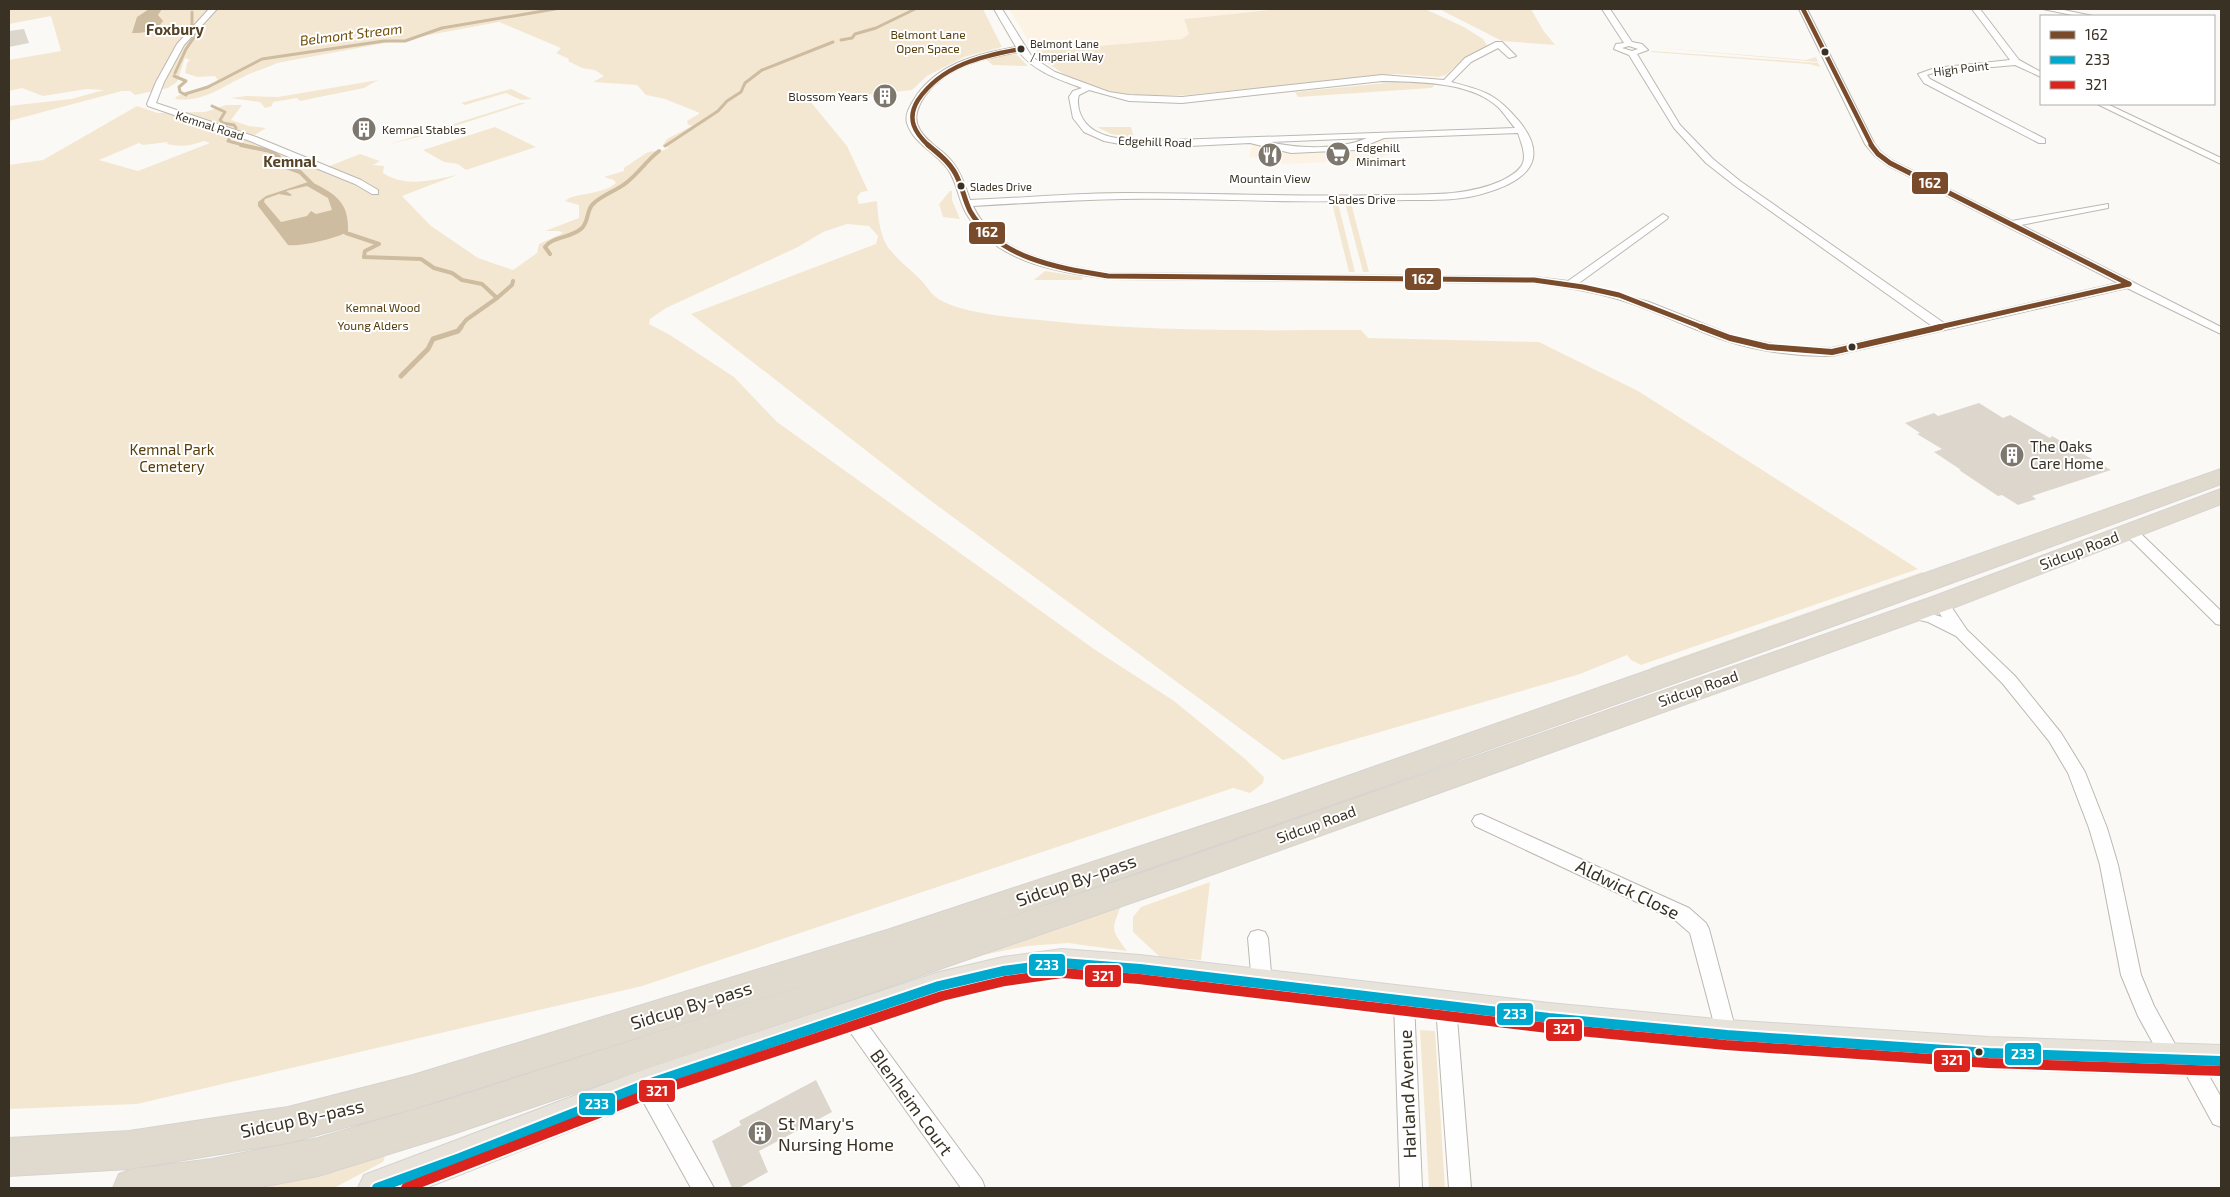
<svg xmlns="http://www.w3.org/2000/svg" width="2230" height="1197" viewBox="0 0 2230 1197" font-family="'Exo 2',sans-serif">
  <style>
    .built { fill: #fcf3e4 }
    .green { fill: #f4e7d1; fill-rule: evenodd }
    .water { fill: #cebca0; fill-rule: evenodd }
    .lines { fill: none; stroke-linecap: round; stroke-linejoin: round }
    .stream-far2 { stroke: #cebca0; stroke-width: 3 }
    .stream-far1 { stroke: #cebca0; stroke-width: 4 }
    .stream { stroke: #cebca0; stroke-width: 5 }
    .building { fill: #dcd6cd }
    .minor-casing { stroke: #bcb8b1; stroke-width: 2 }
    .primary-casing { stroke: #d6d3d0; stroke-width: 2 }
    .trunk-casing { stroke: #d6d3d0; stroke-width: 2 }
    .minor { fill: #fefefe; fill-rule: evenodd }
    .primary { fill: #e7e3da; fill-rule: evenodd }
    .trunk { fill: #e0dace; fill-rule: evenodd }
    .bus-1-far2-casing { stroke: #fff; stroke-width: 6 }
    .bus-1-far1-casing { stroke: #fff; stroke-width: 8 }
    .bus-1-casing { stroke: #fff; stroke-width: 9 }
    .bus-2-casing { stroke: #fff; stroke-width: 14 }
    .bus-3-casing { stroke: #fff; stroke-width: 14 }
    .bus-1-far2 { stroke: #7a4b2a; stroke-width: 4.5 }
    .bus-1-far1 { stroke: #7a4b2a; stroke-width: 5 }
    .bus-1 { stroke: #7a4b2a; stroke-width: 6 }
    .bus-2 { stroke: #00a9ce; stroke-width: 10 }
    .bus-3 { stroke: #dc241f; stroke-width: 10 }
    .bus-dot { fill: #393124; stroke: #fff; stroke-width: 2 }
    .labels { text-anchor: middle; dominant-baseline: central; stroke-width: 4; stroke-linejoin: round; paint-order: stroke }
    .far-bus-label { font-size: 11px; fill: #393124; stroke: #fff; text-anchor: start }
    .far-park-label { font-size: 12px; fill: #573e0b; stroke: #fff }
    .far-street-label { font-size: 12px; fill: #393124; stroke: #fff }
    .far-poi-label { font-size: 12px; fill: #393124; stroke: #fff; text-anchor: start }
    .far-water-label { font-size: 14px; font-style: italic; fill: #6f4e07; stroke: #fff }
    .far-quarter-label { font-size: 15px; font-weight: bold; fill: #544326; stroke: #fff }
    .poi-label { font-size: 15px; fill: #393124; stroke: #fff; text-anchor: start }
    .park-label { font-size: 15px; fill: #573e0b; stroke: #fff }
    .street-label { font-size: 15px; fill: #393124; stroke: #fff }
    .near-street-label { font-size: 18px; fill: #393124; stroke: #fff }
    .near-poi-label { font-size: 18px; fill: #393124; stroke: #fff; text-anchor: start }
    .line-badge { stroke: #fff; stroke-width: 2 }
    .badge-label { font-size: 14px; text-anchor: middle; font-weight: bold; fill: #fff }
  </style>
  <rect width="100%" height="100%" fill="#fbf9f6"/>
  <g class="built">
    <path d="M1009 9H1280L1184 19 1189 34 1182 39 1035 51Z"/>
    <path d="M1387 137 1399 151 1375 160 1286 164 1249 157 1252 143 1285 151 1362 149Z"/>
  </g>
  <g class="green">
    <path d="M9 9H983L1002 47 964 57 927 76 912 90 810 101 847 146 868 191 861 192 857 197 859 204 877 201C878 217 880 239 891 251 900 262 911 270 921 280 928 288 932 296 942 301 970 315 1019 318 1050 321 1154 332 1257 330 1361 330L1368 338 1539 342 1638 391 1918 569 1641 665 1631 660 1627 655 1580 674 1283 760 927 498 691 314 876 244 878 236 869 226 847 224 823 232 798 247 666 308 650 319 649 324 670 335 734 377 777 422 1094 649 1174 701 1244 758 1264 777 1263 783 1250 793 1233 788 642 986 137 1104 9 1109V165L43 160 137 106 158 113 205 112 226 105H242L231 120 249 126 266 128 247 140 327 167 360 154 380 161 373 165 384 166 383 173C406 188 432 180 457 175L402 196 431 226 478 258 513 270 537 253 539 244 563 233 559 231H545L579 218V205L565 201C574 192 601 196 616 183L614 180 604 177 624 171V168C629 165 645 153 649 152 657 150 662 153 669 147L662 146 667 139 690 127 692 125H688L687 121 700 113 665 99 646 95 637 85 593 82 604 76 595 70 582 68 568 61 569 59 556 53 561 48 499 22 277 63C267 68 255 71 245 76 222 87 202 103 175 99L177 96 202 88 218 80 215 76 197 77 185 73 187 63 190 60 185 58 177 82 168 88 135 95 130 91H122L9 121V106L71 99 104 90 87 89 43 96 22 88 9 91V60L61 51 51 16 9 24ZM204 141 210 143 138 171 99 160 139 143 143 145 168 142 167 144C181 147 190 146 204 141Z"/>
    <path d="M1280 9H1425L1464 27 1483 39 1488 47 1464 58 1446 75 1438 77 1396 74 1188 95 1145 96 1112 92 1067 76 1044 61 1035 51 1182 39 1189 34 1184 19Z"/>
    <path d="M1439 9H1531L1543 30 1555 45 1502 41Z"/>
    <path d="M1649 47 1806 60 1816 57 1818 62Z"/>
    <path d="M1652 51 1818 63 1820 67 1809 64 1651 52Z"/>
    <path d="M1007 54 1017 55 1028 66 992 65 986 59Z"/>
    <path d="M378 80 364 88 300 101 297 98 273 102 272 106 265 108 260 102 231 98 246 96 278 97Z"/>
    <path d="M1395 82 1435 84 1432 88 1298 97 1295 92Z"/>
    <path d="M511 89 532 99 521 100 506 93 465 105 461 103Z"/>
    <path d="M520 103H526L433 133 387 145Z"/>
    <path d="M495 127 536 147 466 170 458 164 444 162 423 150Z"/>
    <path d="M1097 127H1131L1134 138 1111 134Z"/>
    <path d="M950 191H952V200L960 219 943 217 939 204Z"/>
    <path d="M1332 203H1338L1355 272H1349Z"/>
    <path d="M1345 203H1351L1369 272H1363Z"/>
    <path d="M1045 271 1083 277 1082 280H1034Z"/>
    <path d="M1922 572 1927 575 1659 668H1650Z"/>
    <path d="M1210 882 1201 960 1160 957 1133 932V917L1141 907Z"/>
    <path d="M1121 906C1111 931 1111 929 1127 951L1068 943 1027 946 973 957Z"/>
    <path d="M1420 1030 1435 1031 1445 1188H1429Z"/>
    <path d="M387 1150 383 1162 334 1188H234L324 1170Z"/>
  </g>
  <g class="water">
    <path d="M149 9H162L158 15 163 21C156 32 144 33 132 33L137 17Z"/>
    <path d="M308 182C314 183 318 185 323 188 341 198 349 209 348 231 340 238 299 247 288 245L258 206V202L266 196ZM307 186 328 198 332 210 316 214 311 211 307 216 281 222 264 202 265 199 279 194 290 196 292 195 286 191Z"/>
  </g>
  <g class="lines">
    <g class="stream-far2">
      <path d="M192 12V26"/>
      <path d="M841 40 852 38 855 34 876 28 915 9"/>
      <path d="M175 73 186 49 195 36"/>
      <path d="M174 76 186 81 179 87 180 92 186 95"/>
      <path d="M185 94 208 87 262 59 384 41H405L442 28 555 9"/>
      <path d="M212 106 225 112 220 120 223 123 234 125 236 128"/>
      <path d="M230 138 228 141 247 146"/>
      <path d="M665 146 718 111 727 101 741 92 745 83 762 70 833 42"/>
    </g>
    <g class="stream-far1">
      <path d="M241 145 270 151 279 157 278 164 300 172 314 186"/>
      <path d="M344 227 346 233 379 244 365 251 364 257 421 259 434 268 452 273 462 280 482 284 497 298 466 320 460 328"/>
      <path d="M550 254 545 247C553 236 572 238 582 228 589 221 586 211 593 204 602 195 616 191 626 183 638 174 647 160 659 151"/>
      <path d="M497 298 512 285 513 281"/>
    </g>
    <path class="stream" d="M401 376 428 349 433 339 458 331 461 327"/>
  </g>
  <g class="building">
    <path d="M24 29 29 43 9 47V31Z"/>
    <path d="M1979 403 2003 418 2010 415 2050 438 2052 436 2111 470 2032 496 2036 499 2018 505 2002 495 1998 496 1959 470H1961L1934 452 1942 449 1917 434 1920 433 1905 423 1934 413 1938 416Z"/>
    <path d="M816 1080 832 1112 759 1151 768 1172 739 1188H732L712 1141 741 1125 739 1121Z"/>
  </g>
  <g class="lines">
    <defs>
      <g id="minor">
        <path d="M209 9H217L184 45 164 82 156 103 256 137 361 180 378 190V194H372L355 184 250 141 148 106 147 104 156 82 177 44Z"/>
        <path d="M994 9H1002L1032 57 1055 72 1109 92 1129 95 1182 97 1382 75 1444 80 1465 58 1496 42H1502L1516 56 1509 58 1498 48 1471 62 1451 82C1484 91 1495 93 1518 120 1551 159 1527 181 1485 193 1460 201 1433 200 1407 200 1363 201 1319 202 1275 201 1224 200 1174 198 1123 199 1073 200 1023 203 973 206 996 256 1059 265 1108 273L1534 277 1568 281 1663 214 1668 217 1667 219 1579 283 1649 302 1734 336 1787 347 1832 348 1932 326 1734 185 1706 163 1674 128 1629 55 1614 49 1616 44 1624 43 1602 9H1610L1632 42 1642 44 1648 50 1637 54 1680 125 1713 159 1740 181 1944 323 2118 283 1887 165 1875 156 1865 144 1799 9H1807L1874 143 1881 152 1893 161 2012 221 2108 204V208L2021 225 2221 327V334L2127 288 1832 356C1796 356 1761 352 1727 341 1693 330 1661 313 1627 302 1597 292 1566 287 1534 283L1108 279C1056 271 995 263 966 213 958 199 957 181 947 168 935 152 913 143 907 123 905 115 909 108 913 101 935 64 976 54 1016 47ZM1629 46 1638 49 1632 51 1622 48ZM1019 52C1035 72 1058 79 1082 88L1073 91 1069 97 1073 118 1084 132 1104 141 1125 145 1169 147 1250 143 1291 153 1355 150 1384 138 1518 133C1527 159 1529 167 1501 181 1465 197 1424 194 1386 195 1299 197 1212 193 1125 193 1074 193 1022 198 970 200 964 182 959 167 945 154 936 147 926 140 920 130 914 120 916 112 921 102 941 67 982 58 1019 52ZM1382 81C1417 82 1470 81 1498 107 1504 113 1509 121 1515 128L1146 141C1122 139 1087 139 1079 110 1078 105 1077 100 1079 95L1089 90 1129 101 1182 103ZM1367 138C1340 150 1298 149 1270 142Z"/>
        <path d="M1972 9H1980L2019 60 2041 72V77L2015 65 1936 72 1927 75 1930 79 2045 139V143H2039L1924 83 1918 74 1935 68 2010 60Z"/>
        <path d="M2043 9H2059L2093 16H2077Z"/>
        <path d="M2097 104H2107L2221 158V164Z"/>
        <path d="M2130 527 2135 528 2221 611V625L2216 624 2125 534 2123 531 2125 528Z"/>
        <path d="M1941 598 1946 599 1967 630 2015 676 2061 733 2085 772 2107 828 2118 865 2141 975 2154 1006 2181 1055 2189 1050 2196 1053 2221 1097V1127L2213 1124 2181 1065 2173 1070 2166 1067 2138 1016 2121 975 2100 865 2089 828 2068 773 2049 741 2003 684 1956 636 1928 622 1907 617 1904 613 1907 609 1912 608 1942 617 1933 603 1936 599Z"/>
        <path d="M1481 814 1689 908 1706 923 1709 929 1737 1035 1734 1042 1727 1044 1720 1042 1717 1035 1690 933 1675 920 1475 826 1472 821 1475 816Z"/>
        <path d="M1258 930 1265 932 1268 938 1272 984 1269 990 1262 993 1255 990 1252 984 1248 938 1251 932Z"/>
        <path d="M1404 992 1411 995 1414 1001 1422 1188H1400L1394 1001 1397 995Z"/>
        <path d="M1446 997 1453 1000 1456 1006 1471 1188H1449L1436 1006 1439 1000Z"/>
        <path d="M850 1007 857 1010 982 1180 985 1188H961L843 1022 840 1016 843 1010Z"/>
        <path d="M645 1075 652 1078 714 1188H691L634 1085 638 1078Z"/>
      </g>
      <path id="primary" d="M1062 949 1140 955 1549 1003 1727 1020 1989 1037 2221 1045V1077L1989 1069 1727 1050 1549 1033 1140 983 1062 977 1003 985 939 1000 649 1100 426 1188H358L364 1175 645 1069 939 972 1003 957Z"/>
      <path id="trunk" d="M2221 469V484C1802 639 1382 789 959 934L1162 866 1932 597 2221 489V504L1950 609 1183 885 833 1006 450 1135 318 1176 256 1188H113L119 1174 133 1169 212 1159 318 1138 450 1099 845 972 413 1109 288 1143 129 1169 9 1176V1138L129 1131 288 1107 413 1075 890 929 1268 804Z"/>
    </defs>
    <use href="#minor" class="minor-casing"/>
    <use href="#primary" class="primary-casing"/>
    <use href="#trunk" class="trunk-casing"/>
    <use href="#minor" class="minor"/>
    <use href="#primary" class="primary"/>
    <use href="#trunk" class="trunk"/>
    <defs>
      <g id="bus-1-far2">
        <path d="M1803 9 1872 146"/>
        <path d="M929 146C915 133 906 119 918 100 942 65 981 56 1021 49"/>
      </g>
      <g id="bus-1-far1">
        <path d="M928 145C940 155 952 164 958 179 963 190 965 201 970 211 998 259 1059 268 1108 276L1534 280 1583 287 1619 295 1704 328"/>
        <path d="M1871 145 1878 154 1890 163 2129 284"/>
        <path d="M1935 328 2129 284"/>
      </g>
      <path id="bus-1" d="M1701 327 1730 338 1768 347 1832 352 1941 327"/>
      <path id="bus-2" d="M377 1188 460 1158 645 1085 939 986 1003 971 1062 963 1140 969 1549 1018 1727 1035 1989 1053 2221 1061"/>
      <path id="bus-3" d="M406 1188 648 1094 942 996 1005 981 1062 973 1139 979 1548 1028 1726 1045 1988 1063 2221 1071"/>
    </defs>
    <use href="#bus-1-far2" class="bus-1-far2-casing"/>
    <use href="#bus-1-far1" class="bus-1-far1-casing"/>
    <use href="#bus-1" class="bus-1-casing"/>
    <use href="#bus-2" class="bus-2-casing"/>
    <use href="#bus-3" class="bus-3-casing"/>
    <use href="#bus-1-far2" class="bus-1-far2"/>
    <use href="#bus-1-far1" class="bus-1-far1"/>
    <use href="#bus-1" class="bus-1"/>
    <use href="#bus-2" class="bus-2"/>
    <use href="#bus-3" class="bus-3"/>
  </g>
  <defs>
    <symbol id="building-disc" viewBox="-11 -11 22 22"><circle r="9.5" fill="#7d776e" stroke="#fff"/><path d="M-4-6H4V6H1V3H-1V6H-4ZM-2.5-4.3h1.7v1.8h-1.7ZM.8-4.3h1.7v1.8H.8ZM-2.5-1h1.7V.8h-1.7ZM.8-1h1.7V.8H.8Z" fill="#fff"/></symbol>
    <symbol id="supermarket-disc" viewBox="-11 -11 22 22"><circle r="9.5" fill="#7d776e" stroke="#fff"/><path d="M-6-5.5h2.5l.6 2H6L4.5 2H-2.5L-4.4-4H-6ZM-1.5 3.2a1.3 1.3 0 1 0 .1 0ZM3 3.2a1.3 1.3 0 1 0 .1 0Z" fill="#fff"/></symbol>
    <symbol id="restaurant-disc" viewBox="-11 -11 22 22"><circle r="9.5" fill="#7d776e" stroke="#fff"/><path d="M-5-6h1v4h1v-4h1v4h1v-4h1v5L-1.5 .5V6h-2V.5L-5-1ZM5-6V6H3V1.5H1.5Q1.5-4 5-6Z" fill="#fff"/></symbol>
  </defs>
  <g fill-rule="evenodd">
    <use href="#building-disc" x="871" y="82" width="28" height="28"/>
    <use href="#building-disc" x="350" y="115" width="28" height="28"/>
    <use href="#supermarket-disc" x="1324" y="140" width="28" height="28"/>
    <use href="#restaurant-disc" x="1256" y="141" width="28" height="28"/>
    <use href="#building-disc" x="1998" y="441" width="28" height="28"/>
    <use href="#building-disc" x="746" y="1119" width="28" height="28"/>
  </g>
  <g class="bus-dot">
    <circle cx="1021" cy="49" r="4.5"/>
    <circle cx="1825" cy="52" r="4.5"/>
    <circle cx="961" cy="186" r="4.5"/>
    <circle cx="1852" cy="347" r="4.5"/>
    <circle cx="1979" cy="1052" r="4.5"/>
  </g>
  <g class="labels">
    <g class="far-bus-label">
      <text x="1030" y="43">Belmont Lane<tspan x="1030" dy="13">/ Imperial Way</tspan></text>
      <text x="970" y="186">Slades Drive</text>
    </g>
    <g class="far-park-label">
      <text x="928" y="34">Belmont Lane<tspan x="928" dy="14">Open Space</tspan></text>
      <text x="383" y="307">Kemnal Wood</text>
      <text x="373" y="325">Young Alders</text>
    </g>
    <g class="far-street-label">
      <text transform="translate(1961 68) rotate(-7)">High Point</text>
      <text transform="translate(210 125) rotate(18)">Kemnal Road</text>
      <text transform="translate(1155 141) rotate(2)">Edgehill Road</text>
      <text x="1362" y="199">Slades Drive</text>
    </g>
    <g class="far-poi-label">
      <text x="868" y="96" text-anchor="end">Blossom Years</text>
      <text x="382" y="129">Kemnal Stables</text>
      <text x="1356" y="147">Edgehill<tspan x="1356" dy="14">Minimart</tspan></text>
      <text x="1270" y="178" text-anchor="middle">Mountain View</text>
    </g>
    <g class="far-water-label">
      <text transform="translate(351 34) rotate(-7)">Belmont Stream</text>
    </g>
    <g class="far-quarter-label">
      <text x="175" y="29">Foxbury</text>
      <text x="290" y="161">Kemnal</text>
    </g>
    <g class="poi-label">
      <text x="2030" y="446">The Oaks<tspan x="2030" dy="17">Care Home</tspan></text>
    </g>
    <g class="park-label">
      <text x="172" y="449">Kemnal Park<tspan x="172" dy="17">Cemetery</tspan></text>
    </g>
    <g class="street-label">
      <text transform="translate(2079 550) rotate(-21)">Sidcup Road</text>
      <text transform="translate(1698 688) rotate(-19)">Sidcup Road</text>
      <text transform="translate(1316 824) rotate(-20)">Sidcup Road</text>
    </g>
    <g class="near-street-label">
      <text transform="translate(1076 880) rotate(-19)">Sidcup By-pass</text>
      <text transform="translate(1628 889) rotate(26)">Aldwick Close</text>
      <text transform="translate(691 1005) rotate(-17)">Sidcup By-pass</text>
      <text transform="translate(1407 1094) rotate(-92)">Harland Avenue</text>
      <text transform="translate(912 1102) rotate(54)">Blenheim Court</text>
      <text transform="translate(302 1118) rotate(-12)">Sidcup By-pass</text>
    </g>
    <g class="near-poi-label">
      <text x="778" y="1123">St Mary's<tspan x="778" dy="21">Nursing Home</tspan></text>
    </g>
  </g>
  <g class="line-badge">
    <rect x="1911" y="171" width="38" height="24" rx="5" fill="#7a4b2a"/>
    <rect x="968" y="221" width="38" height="24" rx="5" fill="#7a4b2a"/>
    <rect x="1404" y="267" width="38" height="24" rx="5" fill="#7a4b2a"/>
    <rect x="1028" y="953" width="38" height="24" rx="5" fill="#00a9ce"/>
    <rect x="1084" y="964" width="38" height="24" rx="5" fill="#dc241f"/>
    <rect x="1496" y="1002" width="38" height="24" rx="5" fill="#00a9ce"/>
    <rect x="1545" y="1018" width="38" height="24" rx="5" fill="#dc241f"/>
    <rect x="2004" y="1042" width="38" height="24" rx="5" fill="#00a9ce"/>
    <rect x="1933" y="1049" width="38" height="24" rx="5" fill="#dc241f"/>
    <rect x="638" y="1079" width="38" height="24" rx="5" fill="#dc241f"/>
    <rect x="578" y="1092" width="38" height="24" rx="5" fill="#00a9ce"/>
  </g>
  <g class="badge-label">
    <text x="1930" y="188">162</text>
    <text x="987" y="237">162</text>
    <text x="1423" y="284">162</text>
    <text x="1047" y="970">233</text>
    <text x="1103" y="981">321</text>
    <text x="1515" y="1019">233</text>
    <text x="1564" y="1034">321</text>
    <text x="2023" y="1059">233</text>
    <text x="1952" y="1065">321</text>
    <text x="657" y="1096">321</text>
    <text x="597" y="1109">233</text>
  </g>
  <rect width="2230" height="1197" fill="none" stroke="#393124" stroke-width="20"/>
  <rect x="2040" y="15" width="175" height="90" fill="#ffffff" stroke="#b0ada7"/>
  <rect x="2050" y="31" width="25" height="8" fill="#7a4b2a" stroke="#b0ada7"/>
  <text x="2085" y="40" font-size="15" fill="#393124">162</text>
  <rect x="2050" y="56" width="25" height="8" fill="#00a9ce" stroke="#b0ada7"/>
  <text x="2085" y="65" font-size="15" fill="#393124">233</text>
  <rect x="2050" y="81" width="25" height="8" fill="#dc241f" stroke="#b0ada7"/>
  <text x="2085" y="90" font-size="15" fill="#393124">321</text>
</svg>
